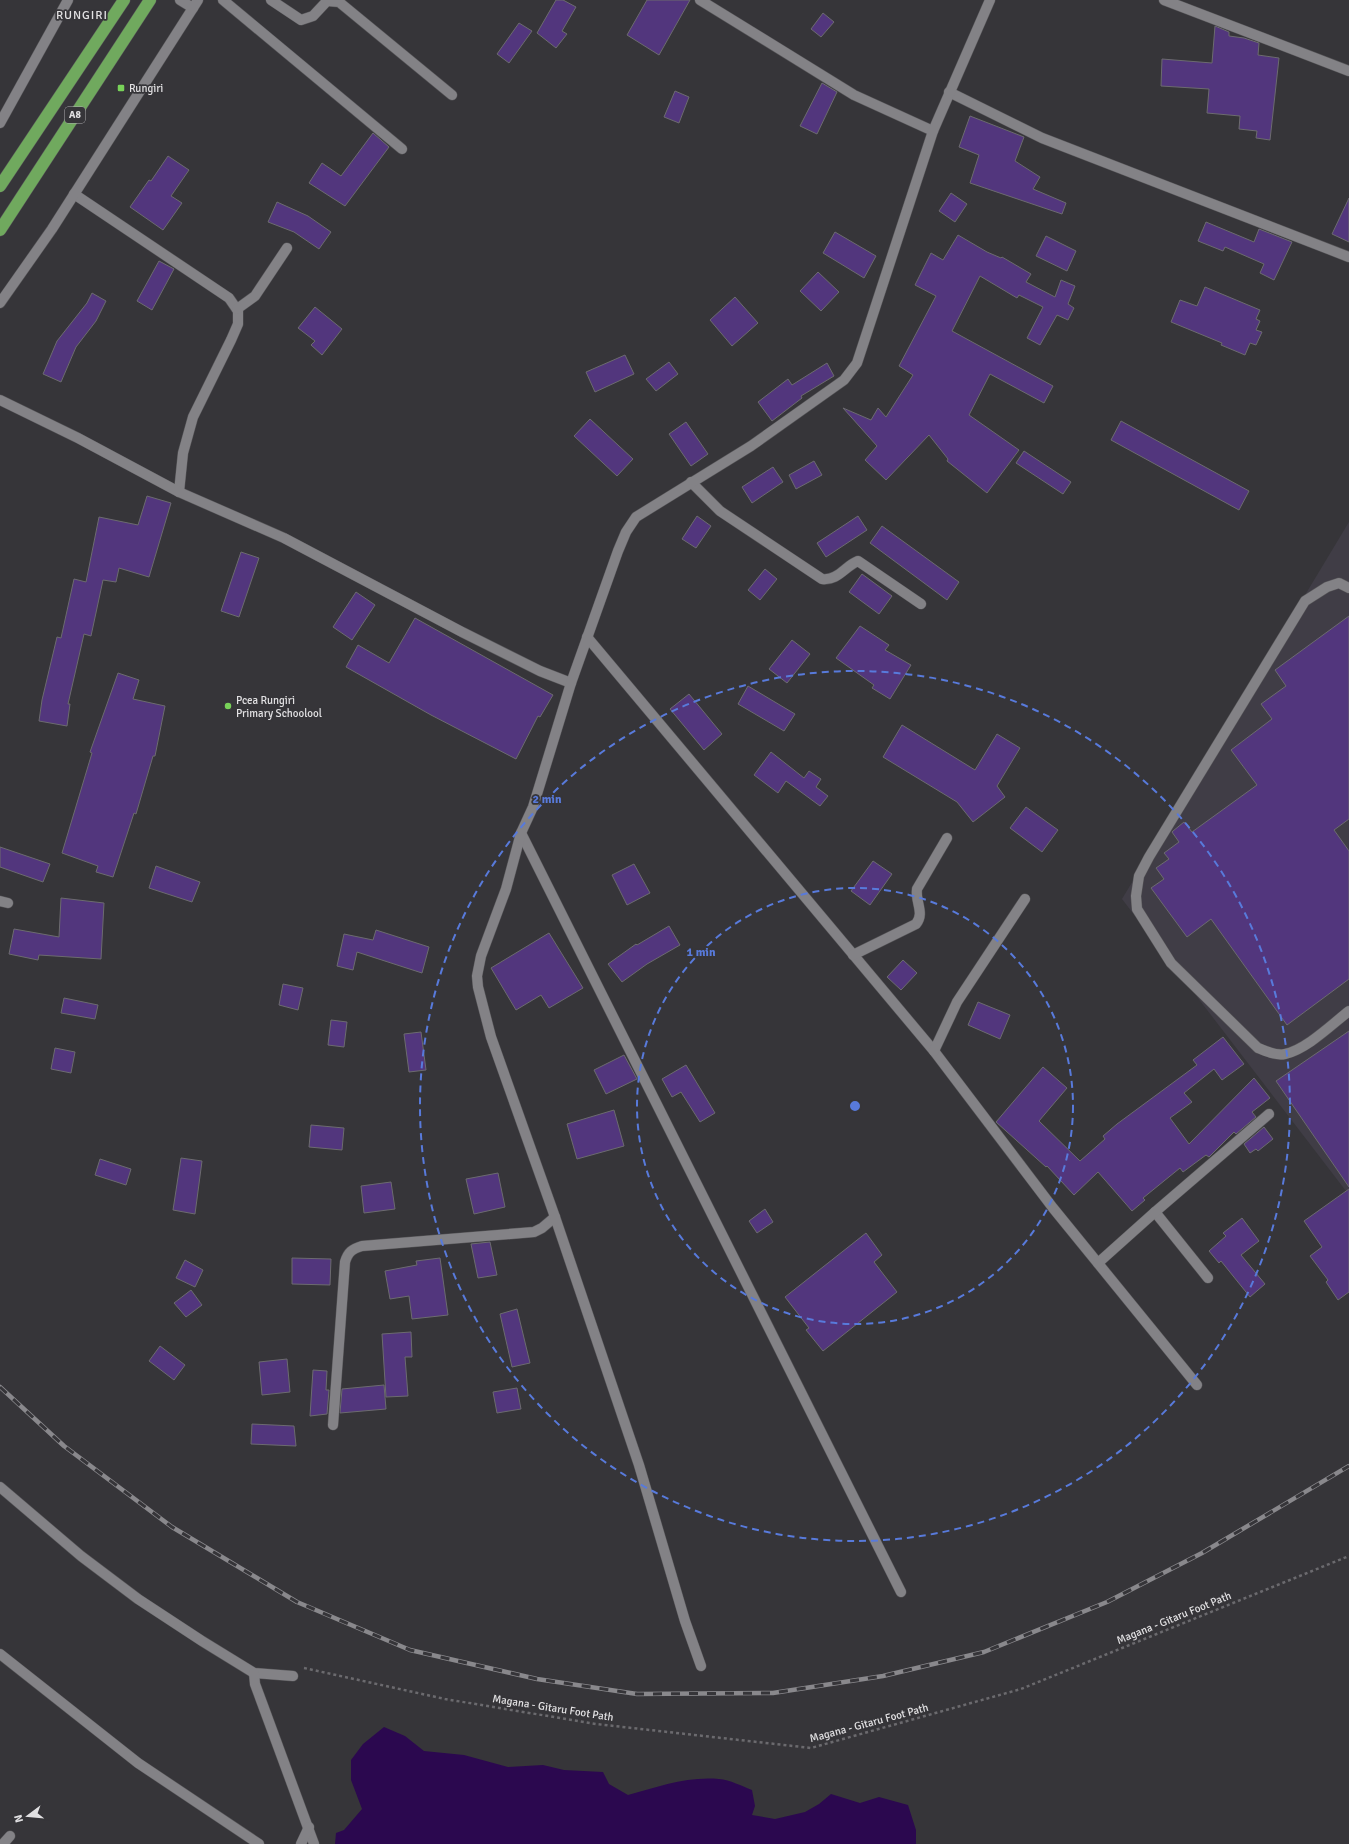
<svg xmlns="http://www.w3.org/2000/svg" width="1349" height="1844" viewBox="0 0 1349 1844" font-family="Signika,sans-serif">
  <style>
    .built { fill: #403d46 }
    .water { fill: #2b084f }
    .building { fill: #52367d; stroke: #6c6b6f }
    .lines { fill: none; stroke-linecap: round; stroke-linejoin: round }
    .minor-casing { stroke: #555457; stroke-width: 11 }
    .highway-casing { stroke: #555457; stroke-width: 13 }
    .path { stroke: #6b6a6e; stroke-width: 2.5; stroke-dasharray: 3 3; stroke-linecap: butt }
    .minor { stroke: #838286; stroke-width: 10 }
    .highway { stroke: #70a95e; stroke-width: 12 }
    .rail-casing { stroke: #89888c; stroke-width: 4.5 }
    .rail { stroke: #363539; stroke-width: 3; stroke-dasharray: 9; stroke-linecap: butt }
    .ring { fill: none; stroke: #587adb; stroke-width: 2; stroke-dasharray: 7 5 }
    .poi-dot { fill: #78d259; stroke: #363539; stroke-width: 1.5 }
    .labels { text-anchor: middle; dominant-baseline: central; stroke-width: 3.5; stroke-linejoin: round; paint-order: stroke }
    .shield { fill: #363539; stroke: #aeadb0; stroke-width: 1 }
    .shield-label { font-size: 10px; font-weight: bold; fill: #e2e1e3 }
    .poi-label { font-size: 11px; fill: #e2e1e3; stroke: #363539; text-anchor: start }
    .street-label { font-size: 11px; fill: #e2e1e3; stroke: #363539 }
    .neighbourhood-label { font-size: 12px; letter-spacing: 1px; fill: #e2e1e3; stroke: #363539 }
    .centre { fill: #587adb; stroke: #363539; stroke-width: 2 }
    .ring-label { font-size: 12px; text-anchor: middle; font-weight: bold; fill: #587adb; stroke: #363539; stroke-width: 3.5; stroke-linejoin: round; paint-order: stroke }
  </style>
  <rect width="100%" height="100%" fill="#363539"/>
  <path class="built" d="M1349 522V1195L1122 899Z"/>
  <path class="water" d="M384 1727 405 1736 424 1751 464 1755 508 1767 543 1765 564 1770 603 1772 609 1784 628 1795C657 1787 688 1776 719 1779 730 1780 742 1786 752 1790L755 1806 752 1815 775 1819 805 1812 819 1804 831 1794 860 1803 879 1797 908 1805 916 1830V1844H335L336 1833 344 1830 362 1809 351 1780V1760L363 1744Z"/>
  <g class="building">
    <path d="M556 0H563L576 7 562 31 567 34 556 48 537 33Z"/>
    <path d="M647 0H690L659 55 627 35Z"/>
    <path d="M823 13 834 22 821 37 811 29Z"/>
    <path d="M519 23 532 31 509 63 497 54Z"/>
    <path d="M1215 26 1229 32V36L1244 38 1259 43 1258 55 1279 58 1270 140 1256 138 1257 131 1239 129 1240 116 1207 113 1209 89 1161 86 1162 59 1212 63Z"/>
    <path d="M822 83 837 92 817 134 800 126Z"/>
    <path d="M675 91 689 97 679 123 664 117Z"/>
    <path d="M970 116 1024 137 1015 161 1040 177 1033 189 1066 203 1062 214 970 183 979 155 959 147Z"/>
    <path d="M373 133 389 147 345 206 309 183 322 163 341 176Z"/>
    <path d="M168 156 189 170 171 196 182 203 163 230 130 207 149 180 151 181Z"/>
    <path d="M951 193 967 204 955 222 939 211Z"/>
    <path d="M1349 198V242L1332 234Z"/>
    <path d="M277 202 308 216 331 232 319 249 294 232 268 222Z"/>
    <path d="M1206 222 1254 242 1259 229 1292 242 1274 280 1260 273 1264 264 1225 247 1223 251 1198 241Z"/>
    <path d="M835 232 876 256 864 278 823 253Z"/>
    <path d="M958 235 987 252 1001 258 1002 257 1031 274 1026 282 1055 297 1061 280 1075 286 1068 304 1074 308 1068 320 1057 315 1040 345 1027 338 1043 307 1019 295 1017 298 980 276 952 331 1053 386 1044 403 990 374 969 415 1019 450 987 493 947 461 948 459 929 435 886 480 865 460 877 446 843 408 871 420 878 408 886 417 913 375 899 366 936 296 915 285 931 253 943 260Z"/>
    <path d="M1046 236 1076 251 1067 271 1036 256Z"/>
    <path d="M159 261 174 269 152 310 137 301Z"/>
    <path d="M818 272 839 292 821 311 800 291Z"/>
    <path d="M1205 287 1260 310 1256 319 1260 321 1256 330 1262 332 1256 345 1250 343 1245 355 1221 345 1222 343 1171 322 1180 300 1197 306Z"/>
    <path d="M92 293 106 301 96 321 76 347 61 382 43 374 57 341 87 303Z"/>
    <path d="M735 297 758 323 732 346 710 320Z"/>
    <path d="M315 307 342 329 322 355 311 345 315 341 298 328Z"/>
    <path d="M625 355 634 374 595 392 586 372Z"/>
    <path d="M669 362 678 374 656 391 646 379Z"/>
    <path d="M827 363 834 376 801 396 802 398 772 421 758 402 788 379 792 385Z"/>
    <path d="M590 419 633 459 617 476 574 436Z"/>
    <path d="M1121 421 1249 491 1239 510 1111 440Z"/>
    <path d="M686 422 708 454 691 466 669 434Z"/>
    <path d="M1024 451 1071 482 1063 494 1016 463Z"/>
    <path d="M814 461 822 475 796 489 789 475Z"/>
    <path d="M773 467 783 482 752 503 742 487Z"/>
    <path d="M147 496 171 503 149 577 119 568 116 582 103 580 91 636 84 634 68 704H70L67 726 39 721 42 700 57 637 61 638 74 579 86 582 99 517 138 525Z"/>
    <path d="M697 516 711 526 696 548 682 539Z"/>
    <path d="M858 516 867 530 826 557 817 543Z"/>
    <path d="M882 526 959 582 947 600 870 543Z"/>
    <path d="M241 552 259 558 239 617 221 611Z"/>
    <path d="M765 569 777 579 760 600 748 590Z"/>
    <path d="M862 574 892 596 879 614 849 592Z"/>
    <path d="M356 592 375 605 352 640 333 627Z"/>
    <path d="M1349 616V819L1334 830 1349 851V979L1287 1025 1211 919 1187 937 1151 888 1164 879 1156 868 1169 859 1164 853 1179 842 1172 832 1173 831 1184 822 1192 832 1257 785 1231 750 1272 719 1261 704 1286 686 1275 670Z"/>
    <path d="M415 618 553 695 540 717 538 716 516 759 431 715 346 667 358 645 389 663Z"/>
    <path d="M860 626 889 645 885 650 911 665 890 699 872 688 874 685 836 658Z"/>
    <path d="M792 640 810 654 787 683 769 669Z"/>
    <path d="M118 673 139 680 133 699 165 706 155 756H153L136 814 134 813 113 877 96 872 98 866 62 853 92 753 90 752Z"/>
    <path d="M748 686 795 714 784 731 738 704Z"/>
    <path d="M689 694 722 734 704 750 670 709Z"/>
    <path d="M902 725 975 770 997 734 1020 748 997 786 1005 797 973 822 957 802 883 757Z"/>
    <path d="M771 752 804 778 809 771 821 779 816 787 828 796 820 806 786 781 778 793 754 775Z"/>
    <path d="M1026 807 1058 830 1042 852 1010 828Z"/>
    <path d="M0 847 50 864 43 882 0 867Z"/>
    <path d="M873 861 892 874 870 905 851 891Z"/>
    <path d="M634 864 650 893 627 905 612 875Z"/>
    <path d="M156 866 200 882 192 902 149 888Z"/>
    <path d="M61 898 104 903 101 959 39 955 38 960 9 954 14 929 59 937Z"/>
    <path d="M669 926 680 945 647 964 622 982 608 964 636 944 637 945Z"/>
    <path d="M376 930 429 947 422 973 357 952 353 970 337 966 344 934 373 940Z"/>
    <path d="M549 933 583 988 549 1008 541 995 516 1010 491 968Z"/>
    <path d="M903 960 917 973 901 990 887 977Z"/>
    <path d="M283 984 303 988 298 1010 279 1005Z"/>
    <path d="M64 998 98 1005 95 1019 61 1013Z"/>
    <path d="M978 1002 1010 1015 1000 1039 968 1025Z"/>
    <path d="M331 1020 347 1022 344 1047 328 1045Z"/>
    <path d="M1349 1031V1187L1276 1081Z"/>
    <path d="M421 1032 426 1070 409 1072 404 1034Z"/>
    <path d="M1223 1037 1244 1064 1222 1080 1214 1069 1184 1093 1192 1102 1170 1118 1189 1144 1254 1078 1270 1098 1252 1112 1256 1117 1236 1134 1234 1132 1209 1157 1206 1155 1183 1172 1180 1168 1143 1198 1145 1200 1132 1211 1098 1172 1074 1195 1047 1166 1046 1167 996 1122 1043 1067 1067 1088 1039 1121 1080 1161 1105 1139 1103 1136 1117 1124 1197 1065 1193 1060Z"/>
    <path d="M55 1048 75 1052 71 1073 51 1069Z"/>
    <path d="M624 1055 637 1079 606 1094 594 1070Z"/>
    <path d="M686 1065 715 1113 700 1122 681 1092 672 1097 662 1079Z"/>
    <path d="M614 1110 624 1146 577 1159 567 1124Z"/>
    <path d="M311 1125 344 1128 342 1150 309 1147Z"/>
    <path d="M1264 1127 1273 1139 1258 1151 1256 1149 1250 1153 1244 1144Z"/>
    <path d="M181 1158 202 1161 195 1214 173 1210Z"/>
    <path d="M100 1159 131 1169 126 1185 95 1175Z"/>
    <path d="M498 1173 505 1207 474 1214 466 1179Z"/>
    <path d="M391 1182 395 1209 364 1213 361 1186Z"/>
    <path d="M1349 1189V1292L1338 1300 1326 1282 1328 1280 1310 1256 1322 1247 1304 1221Z"/>
    <path d="M765 1209 773 1222 757 1233 749 1221Z"/>
    <path d="M1242 1218 1259 1241 1241 1255 1265 1284 1250 1297 1221 1261 1219 1263 1209 1251 1226 1236 1223 1233Z"/>
    <path d="M866 1233 882 1255 874 1262 897 1292 823 1351 806 1330 809 1328 785 1297Z"/>
    <path d="M490 1242 497 1275 478 1278 471 1244Z"/>
    <path d="M292 1258 331 1259 330 1285 292 1284Z"/>
    <path d="M440 1258 448 1315 412 1319 409 1296 390 1299 385 1271 417 1265 416 1261Z"/>
    <path d="M185 1260 203 1270 195 1287 176 1278Z"/>
    <path d="M191 1290 202 1305 186 1317 174 1303Z"/>
    <path d="M517 1309 530 1363 512 1367 500 1314Z"/>
    <path d="M411 1332 412 1357H405L408 1396 386 1397 382 1334Z"/>
    <path d="M160 1346 185 1365 174 1380 149 1361Z"/>
    <path d="M287 1359 290 1392 262 1395 259 1362Z"/>
    <path d="M313 1370 327 1371 326 1390H329L327 1414 310 1416Z"/>
    <path d="M384 1385 386 1409 340 1413 342 1389Z"/>
    <path d="M517 1388 521 1409 497 1413 493 1392Z"/>
    <path d="M252 1424 294 1426 296 1446 251 1444Z"/>
  </g>
  <g class="lines">
    <defs>
      <g id="minor">
        <path d="M180 0 193 8"/>
        <path d="M223 0 402 149"/>
        <path d="M271 0 301 20 313 16 327 1 339 2 452 95"/>
        <path d="M700 0 854 95 933 131"/>
        <path d="M1164 0 1349 71"/>
        <path d="M949 92 1042 138 1349 257"/>
        <path d="M0 123 68 0"/>
        <path d="M74 194 229 298 238 311V324L231 340 193 417 183 453 179 492"/>
        <path d="M0 303 52 229 198 0"/>
        <path d="M237 309 255 296 287 248"/>
        <path d="M0 400 78 438 179 492 284 538 462 632 540 671 571 683"/>
        <path d="M691 482 720 511 822 579C838 581 845 566 858 561L921 604"/>
        <path d="M1349 588 1339 583 1327 587 1305 601 1149 857 1139 876 1136 896 1137 909 1171 963 1258 1048C1266 1051 1276 1056 1285 1054 1307 1049 1331 1025 1349 1011"/>
        <path d="M587 637 934 1051 1053 1208 1197 1385"/>
        <path d="M521 833 901 1592"/>
        <path d="M0 901 8 903"/>
        <path d="M853 955 916 924C925 913 915 902 917 889L947 838"/>
        <path d="M934 1051 957 1002 1025 899"/>
        <path d="M1155 1212 1208 1278"/>
        <path d="M1098 1263 1155 1212 1269 1114"/>
        <path d="M333 1425 345 1262C348 1252 352 1249 362 1246L534 1232 542 1228 555 1217"/>
        <path d="M0 1487 81 1556 138 1599 202 1641 254 1673 293 1676"/>
        <path d="M0 1654 138 1763 259 1844"/>
        <path d="M701 1666 685 1621 639 1465 555 1217 491 1037 478 987 477 976 481 956 506 889 521 833 533 807 571 683 618 551 626 532 636 517 751 446 844 380 857 363 933 131 990 0"/>
        <path d="M254 1673 255 1684 265 1711 314 1844"/>
        <path d="M3 1844 10 1836"/>
        <path d="M301 1844 309 1827"/>
      </g>
      <g id="highway">
        <path d="M0 186 124 0"/>
        <path d="M0 230 150 0"/>
      </g>
    </defs>
    <use href="#minor" class="minor-casing"/>
    <use href="#highway" class="highway-casing"/>
    <path class="path" d="M304 1668 445 1699 596 1724 811 1748 1021 1689 1349 1556"/>
    <use href="#minor" class="minor"/>
    <use href="#highway" class="highway"/>
    <defs>
      <path id="rail" d="M0 1387 64 1446 172 1527 297 1602 410 1650 537 1679 637 1694 773 1693 883 1676 984 1652 1107 1602 1202 1553 1349 1466"/>
    </defs>
    <use href="#rail" class="rail-casing"/>
    <use href="#rail" class="rail"/>
  </g>
  <g class="ring">
    <circle cx="855" cy="1106" r="218"/>
    <circle cx="855" cy="1106" r="435"/>
  </g>
  <g class="poi-dot">
    <rect x="117" y="84" width="8" height="8" rx="2"/>
    <circle cx="228" cy="706" r="4"/>
  </g>
  <g class="labels">
    <rect class="shield" x="65" y="107" width="20" height="16" rx="3"/>
    <g class="shield-label">
      <text x="75" y="115">A8</text>
    </g>
    <g class="poi-label">
      <text x="129" y="88">Rungiri</text>
      <text x="236" y="700">Pcea Rungiri<tspan x="236" dy="13">Primary Schoolool</tspan></text>
    </g>
    <g class="street-label">
      <text transform="translate(1174 1618) rotate(-22)">Magana - Gitaru Foot Path</text>
      <text transform="translate(553 1708) rotate(9)">Magana - Gitaru Foot Path</text>
      <text transform="translate(869 1723) rotate(-15)">Magana - Gitaru Foot Path</text>
    </g>
    <g class="neighbourhood-label">
      <text x="82" y="15">RUNGIRI</text>
    </g>
  </g>
  <circle cx="855" cy="1106" r="6" class="centre"/>
  <g class="ring-label">
    <text x="547" y="803">2 min</text>
    <text x="701" y="956">1 min</text>
  </g>
  <g transform="translate(28 1816) rotate(254)" stroke="#363539" stroke-width="3" paint-order="stroke">
  <path d="M0-3L7 15L0 10L-7 15Z" fill="#e2e1e3"/>
  <text y="-6" font-size="11" font-weight="bold" text-anchor="middle" fill="#e2e1e3">N</text>
  </g>
</svg>
